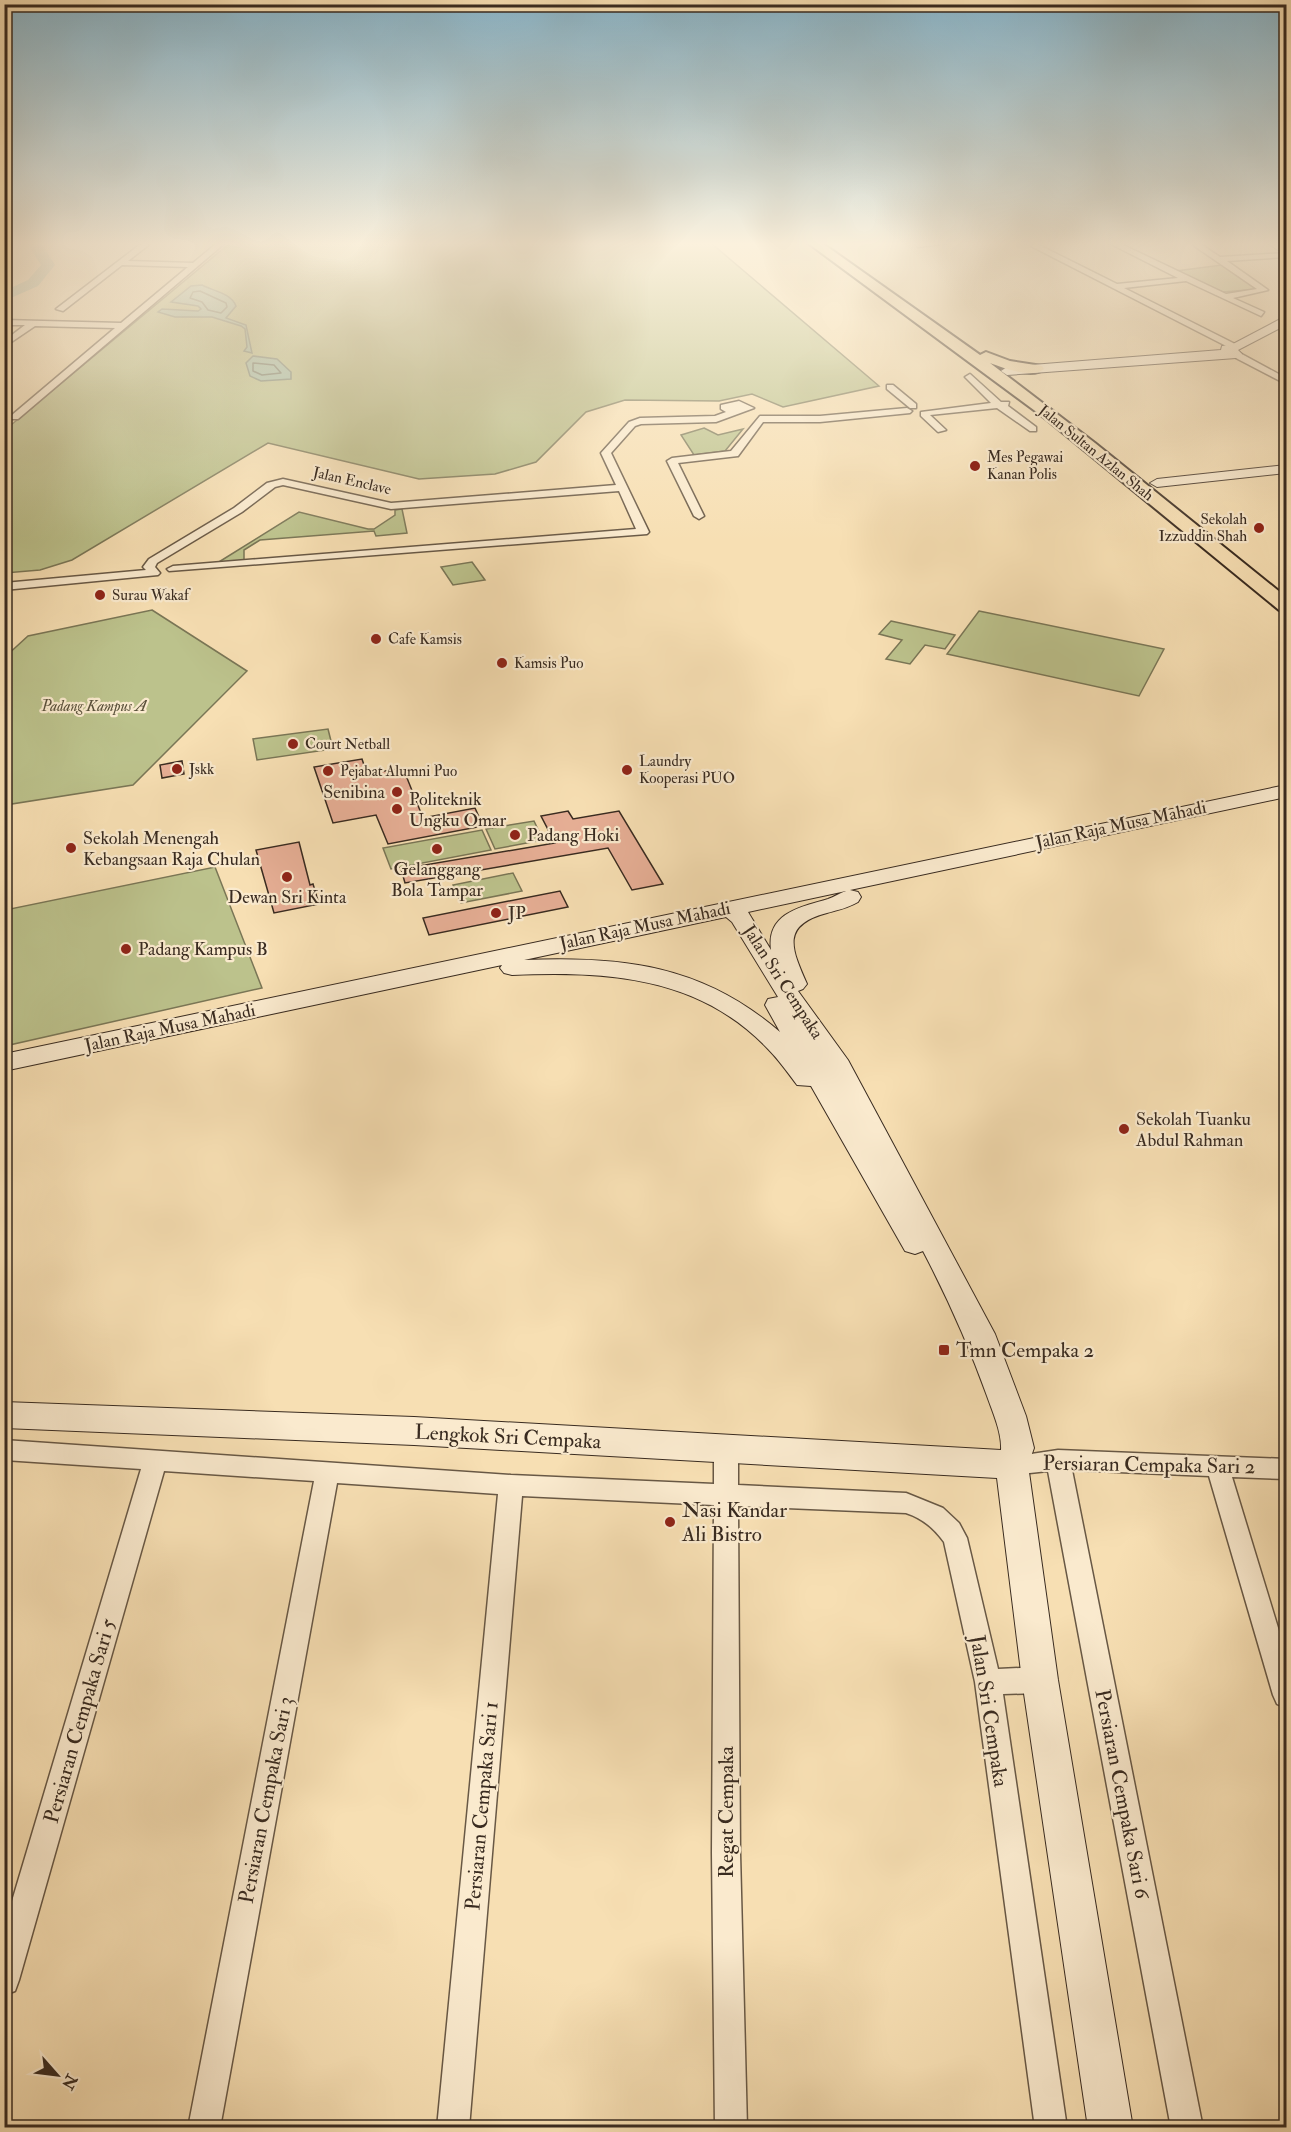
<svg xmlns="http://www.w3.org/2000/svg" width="1291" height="2132" viewBox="0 0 1291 2132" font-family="'IM FELL Double Pica',serif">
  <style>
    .green { fill: #bcc28c; stroke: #7a7656; stroke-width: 1.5 }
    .water { fill: #9ebda8; stroke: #768372; stroke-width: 1.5 }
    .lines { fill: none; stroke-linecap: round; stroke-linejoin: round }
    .shore { stroke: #6c7464; stroke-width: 1.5 }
    .river { fill: #9ebda8; fill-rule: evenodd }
    .building { fill: #e7af96; stroke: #392b20; stroke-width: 1.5 }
    .street-casing { stroke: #685845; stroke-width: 3 }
    .secondary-casing { stroke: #392b20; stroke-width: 2 }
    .primary-casing { stroke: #392b20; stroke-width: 4 }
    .street { fill: #faeace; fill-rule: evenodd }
    .secondary { fill: #faeace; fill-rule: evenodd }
    .primary { fill: #f7dfb3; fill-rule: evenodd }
    .poi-dot { fill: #8f2418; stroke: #faeace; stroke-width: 2 }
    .labels { text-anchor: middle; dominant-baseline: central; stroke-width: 4.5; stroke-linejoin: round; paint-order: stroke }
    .far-street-label { font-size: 15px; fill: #392b20; stroke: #faeace }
    .far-poi-label { font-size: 15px; fill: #392b20; stroke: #faeace; text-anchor: start }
    .far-park-label { font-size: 15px; font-style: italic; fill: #5a513b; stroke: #faeace }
    .poi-label { font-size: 18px; fill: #392b20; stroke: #faeace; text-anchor: start }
    .street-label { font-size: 18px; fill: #392b20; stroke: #faeace }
    .near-poi-label { font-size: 21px; fill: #392b20; stroke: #faeace; text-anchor: start }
    .near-street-label { font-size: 21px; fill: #392b20; stroke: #faeace }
  </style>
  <rect width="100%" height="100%" fill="#f7dfb3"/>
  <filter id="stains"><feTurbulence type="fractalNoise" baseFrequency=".00333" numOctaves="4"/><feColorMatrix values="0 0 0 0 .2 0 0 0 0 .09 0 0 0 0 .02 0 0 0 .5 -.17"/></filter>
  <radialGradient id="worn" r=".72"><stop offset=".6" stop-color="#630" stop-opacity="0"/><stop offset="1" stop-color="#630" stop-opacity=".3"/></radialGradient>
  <g class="green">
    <path d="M230 243H711L879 386 783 407 752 394 719 401 625 400 586 412 536 462 495 474 419 479 268 443 72 560 40 570 5 573V430Z"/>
    <path d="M1222 265 1258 289 1223 292 1176 271Z"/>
    <path d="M704 428 718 435 743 429 725 451 694 455 681 435Z"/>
    <path d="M402 509 407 533 376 536 374 531 260 540 244 550V562L214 565 299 512 368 529H374L395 515V510Z"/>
    <path d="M472 562 485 580 453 585 441 567Z"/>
    <path d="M152 610 247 671 133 785 5 805V657L28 636Z"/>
    <path d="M979 611 1164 649 1139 696 947 654Z"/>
    <path d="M891 621 955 635 945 649 925 645 910 664 886 659 902 640 879 634Z"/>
    <path d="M328 729 333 749 257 760 253 739Z"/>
    <path d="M534 821 543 840 495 849 486 829Z"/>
    <path d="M482 830 491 850 391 869 383 848Z"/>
    <path d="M215 867 262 988 5 1046V910Z"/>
    <path d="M513 873 522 891 461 903 453 885Z"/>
  </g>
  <g class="water">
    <path d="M202 285C213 291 231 293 236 306L226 318 246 325 252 353 244 351 247 347 245 329 241 326 212 317H175L158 312 162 309 198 311 201 309 198 306 171 302 191 286Z"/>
    <path d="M253 356 277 359 291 372V379L261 381 250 376 246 363Z"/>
  </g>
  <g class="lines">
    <g class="shore">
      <path d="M200 291 226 303 227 307 221 313 208 310 202 302 190 298 193 292Z"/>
      <path d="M253 363 274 365 281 373 262 375 253 371Z"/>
    </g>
    <path class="river" d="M27 243H41L55 265 38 286 4 301V291L28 280 41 265Z"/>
  </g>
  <g class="building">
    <path d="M362 759 367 774 403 768 423 818 475 808 483 826 388 844 376 815 333 823 314 767Z"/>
    <path d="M182 761 184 774 162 778 160 765Z"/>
    <path d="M568 811 573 819 619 811 663 884 632 890 608 848 405 883 401 869 555 843 541 816Z"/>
    <path d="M299 842 310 885 313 884 319 904 274 913 256 850Z"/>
    <path d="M560 891 568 907 429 935 423 918Z"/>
  </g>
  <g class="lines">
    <defs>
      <g id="street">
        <path d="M142 243H151L128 261 193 263 217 243H225L18 419H12V415L115 328 35 326 4 347V341L25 325H4V320L121 323 188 267 122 265 63 311 56 309Z"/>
        <path d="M915 243H949L918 247Z"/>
        <path d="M1025 243H1035L1117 284 1178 278 1109 243H1119L1226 294 1257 289 1190 243H1199L1220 257 1286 253V257L1227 261 1268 290 1233 298 1264 312 1261 316 1186 281 1124 288 1237 345 1234 350Z"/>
        <path d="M1232 352H1238L1286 378V384L1232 356Z"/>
        <path d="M970 374 1001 402H1009L1008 406 1036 427V431H1030L997 408 930 415 946 430 938 432 921 416V412L991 403 965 377Z"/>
        <path d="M887 385H893L916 404V408H910L887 389Z"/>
        <path d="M739 401 754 408 716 422 641 424 635 426 611 453 649 532 647 534 169 571 167 569 173 566 636 529 619 491 391 509 283 485 275 487 242 512 157 563 155 567 160 573 158 575 4 590V583L146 570 143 567 149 559 234 508 267 483 283 479 391 503 616 485 601 453 629 422 640 418 715 416 726 412 721 409V405Z"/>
        <path d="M907 408 912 411 910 413 820 422H763L738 456 678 463 704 516 699 519 694 516 667 461 672 458 731 451 760 416H820Z"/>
        <path d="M4 1440 511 1475 714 1484V1450L718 1443 726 1440 734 1443 738 1450V1485L906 1493 943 1508 959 1523 967 1538 998 1669 1040 1667 1049 1671 1053 1680 1049 1689 1040 1693 1003 1694 1067 2128H1035L975 1682 944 1542C934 1528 922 1518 906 1513L738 1506 740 1853 747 2128H715L712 1853 714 1505 522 1496 469 2128H437L498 1494 337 1483 220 2128H188L314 1481 164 1471 19 1980 15 1991 4 1995V1928L141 1469 4 1460Z"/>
        <path d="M1058 1450 1286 1459V1479L1232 1477 1286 1654V1708L1277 1704 1273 1695 1209 1476 1072 1470 1203 2128H1171L1048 1471 1012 1475 1004 1472 1000 1465 1004 1458Z"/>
      </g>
      <g id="secondary">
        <path d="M1267 243H1279L1286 248V255Z"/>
        <path d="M1286 316V325L1238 350 1242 354 1236 358 1007 375 1001 371 1007 367 1221 350 1222 346 1233 344Z"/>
        <path d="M1286 465V473L1157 487 1150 483 1157 479Z"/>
        <path d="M1286 785V797L850 890 858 892 861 897 858 902C848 908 838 910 827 913 781 925 791 948 807 984L803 989 798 991 848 1060 995 1334 1026 1416 1034 1448 1028 1465 1058 1680 1133 2128H1088L1022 1680 997 1478 414 1445 4 1428V1402L414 1417 1001 1450C1002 1433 993 1413 987 1396 969 1346 948 1299 923 1251L915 1254 905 1251 811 1086 797 1085C788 1073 779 1060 768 1049 699 976 606 971 512 975L504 973 500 968 502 965 4 1071V1054ZM846 891C840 893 834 897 828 899 801 907 766 913 771 950L748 912ZM726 917 732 922 778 997 768 999 765 1005 780 1032C703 965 623 956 524 960Z"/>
      </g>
      <path id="primary" d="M808 243H822L980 355 986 352 1010 361 1042 366 1044 369C1033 379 1003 368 990 363L1095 443 1286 597V612L1279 610 1046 419Z"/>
    </defs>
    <use href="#street" class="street-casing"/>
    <use href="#secondary" class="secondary-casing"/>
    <use href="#primary" class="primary-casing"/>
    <use href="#street" class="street"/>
    <use href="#secondary" class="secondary"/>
    <use href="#primary" class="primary"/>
  </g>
  <linearGradient id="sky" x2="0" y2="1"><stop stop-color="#8ab8ce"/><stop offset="0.45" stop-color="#fbf1dd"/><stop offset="1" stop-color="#fbf1dd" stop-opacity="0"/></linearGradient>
  <rect width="1291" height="542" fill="url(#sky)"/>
  <g class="poi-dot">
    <circle cx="975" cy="466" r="6"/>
    <circle cx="1259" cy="528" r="6"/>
    <circle cx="100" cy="595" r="6"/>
    <circle cx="376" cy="639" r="6"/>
    <circle cx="502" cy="663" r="6"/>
    <circle cx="293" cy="744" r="6"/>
    <circle cx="177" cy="769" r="6"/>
    <circle cx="627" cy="770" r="6"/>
    <circle cx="328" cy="771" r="6"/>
    <circle cx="397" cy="792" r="6"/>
    <circle cx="397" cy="809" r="6"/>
    <circle cx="515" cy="835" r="6"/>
    <circle cx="71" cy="848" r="6"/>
    <circle cx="437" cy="849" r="6"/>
    <circle cx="287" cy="877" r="6"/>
    <circle cx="496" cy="913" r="6"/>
    <circle cx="126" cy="949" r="6"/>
    <circle cx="1124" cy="1129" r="6"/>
    <rect x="938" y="1344" width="12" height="12" rx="3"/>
    <circle cx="670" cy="1522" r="6"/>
  </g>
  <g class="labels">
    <g class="far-street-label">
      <text transform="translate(1096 453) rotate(39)">Jalan Sultan Azlan Shah</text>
      <text transform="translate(352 481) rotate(13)">Jalan Enclave</text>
    </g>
    <g class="far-poi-label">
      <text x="987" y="457">Mes Pegawai<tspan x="987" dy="17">Kanan Polis</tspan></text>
      <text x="1247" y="519" text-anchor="end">Sekolah<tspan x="1247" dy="17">Izzuddin Shah</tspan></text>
      <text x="112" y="595">Surau Wakaf</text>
      <text x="388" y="639">Cafe Kamsis</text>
      <text x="514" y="663">Kamsis Puo</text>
      <text x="305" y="744">Court Netball</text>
      <text x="639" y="761">Laundry<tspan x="639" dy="17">Kooperasi PUO</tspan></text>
      <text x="189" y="769">Jskk</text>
      <text x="340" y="771">Pejabat Alumni Puo</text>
    </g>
    <g class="far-park-label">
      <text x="94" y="706">Padang Kampus A</text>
    </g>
    <g class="poi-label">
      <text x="385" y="792" text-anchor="end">Senibina</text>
      <text x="409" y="799">Politeknik<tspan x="409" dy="21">Ungku Omar</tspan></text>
      <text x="527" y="835">Padang Hoki</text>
      <text x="83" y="838">Sekolah Menengah<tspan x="83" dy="21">Kebangsaan Raja Chulan</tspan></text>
      <text x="437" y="869" text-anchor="middle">Gelanggang<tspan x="437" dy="21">Bola Tampar</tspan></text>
      <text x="287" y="897" text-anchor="middle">Dewan Sri Kinta</text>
      <text x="508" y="913">JP</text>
      <text x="138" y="949">Padang Kampus B</text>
      <text x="1136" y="1119">Sekolah Tuanku<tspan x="1136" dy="21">Abdul Rahman</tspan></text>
    </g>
    <g class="street-label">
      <text transform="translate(1121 825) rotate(-12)">Jalan Raja Musa Mahadi</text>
      <text transform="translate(645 926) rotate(-12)">Jalan Raja Musa Mahadi</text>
      <text transform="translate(783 982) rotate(57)">Jalan Sri Cempaka</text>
      <text transform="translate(170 1028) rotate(-12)">Jalan Raja Musa Mahadi</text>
    </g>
    <g class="near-poi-label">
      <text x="956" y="1350">Tmn Cempaka 2</text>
      <text x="682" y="1510">Nasi Kandar<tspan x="682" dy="24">Ali Bistro</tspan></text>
    </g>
    <g class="near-street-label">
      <text transform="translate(508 1437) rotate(3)">Lengkok Sri Cempaka</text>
      <text transform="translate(1149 1465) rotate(1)">Persiaran Cempaka Sari 2</text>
      <text transform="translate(989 1711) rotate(81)">Jalan Sri Cempaka</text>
      <text transform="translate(80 1721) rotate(-74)">Persiaran Cempaka Sari 5</text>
      <text transform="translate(1122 1794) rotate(79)">Persiaran Cempaka Sari 6</text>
      <text transform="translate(266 1800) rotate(-79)">Persiaran Cempaka Sari 3</text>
      <text transform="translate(482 1806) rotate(-85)">Persiaran Cempaka Sari 1</text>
      <text transform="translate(726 1812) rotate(-90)">Regat Cempaka</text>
    </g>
  </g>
  <rect width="1291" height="2132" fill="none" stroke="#f7dfb3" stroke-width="24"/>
  <rect x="6" y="6" width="1279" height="2120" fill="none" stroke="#392b20" stroke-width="3"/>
  <rect x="12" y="12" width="1267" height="2108" fill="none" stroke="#392b20" stroke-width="1.5"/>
  <g transform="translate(57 2075) rotate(118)" stroke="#faeace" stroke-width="4.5" paint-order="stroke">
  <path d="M0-4.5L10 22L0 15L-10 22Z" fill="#392b20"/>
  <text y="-9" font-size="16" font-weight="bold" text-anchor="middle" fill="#392b20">N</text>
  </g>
  <rect width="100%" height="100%" filter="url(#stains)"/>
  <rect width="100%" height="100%" fill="url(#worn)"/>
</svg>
